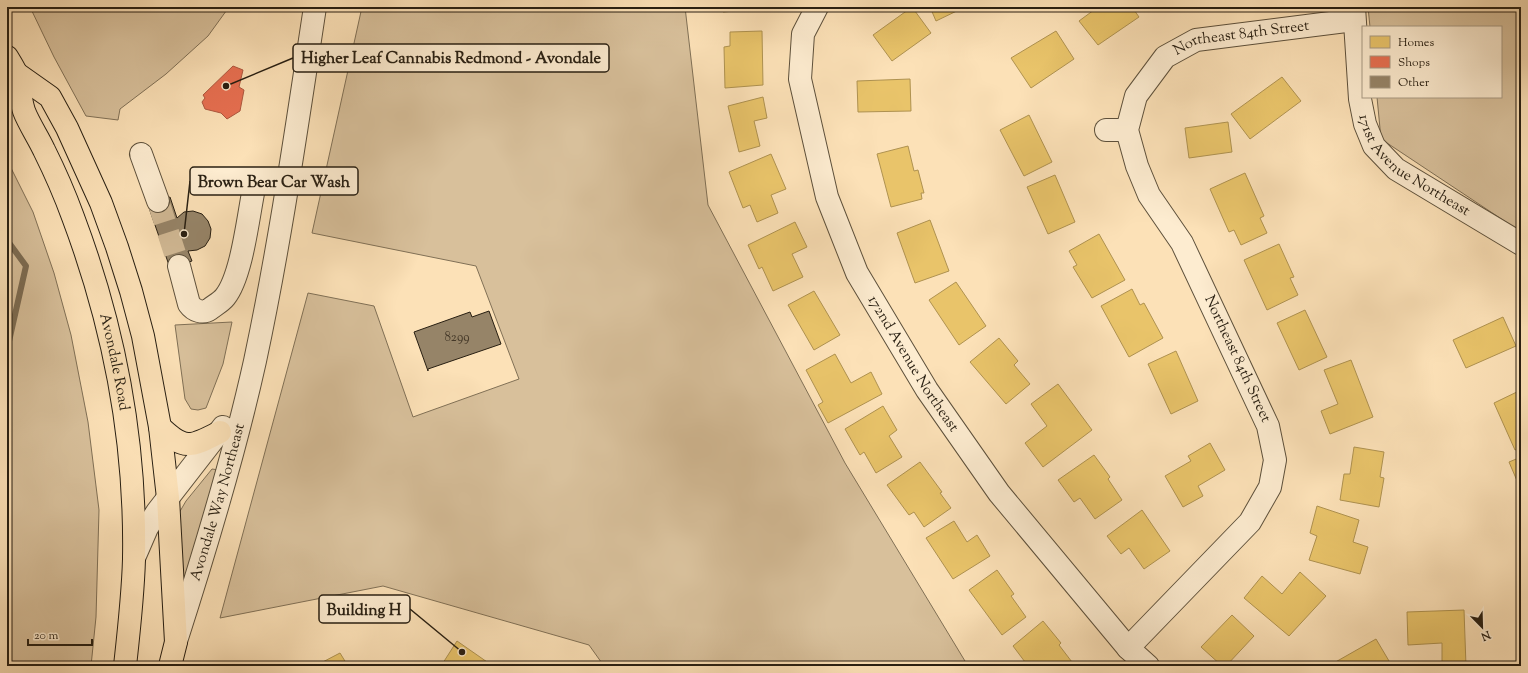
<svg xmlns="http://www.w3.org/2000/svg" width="1528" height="673" viewBox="0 0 1528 673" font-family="'Sorts Mill Goudy',serif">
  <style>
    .green { fill: #d8c09b; stroke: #807056 }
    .homes { fill: #e9c46a; stroke: #af9250 }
    .shops { fill: #e76f51; stroke: #ae573e }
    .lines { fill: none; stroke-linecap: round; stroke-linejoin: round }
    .stream { stroke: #7c6c53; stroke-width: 6 }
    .building { fill: #968468; stroke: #281f12 }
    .minor-tunnel { stroke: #d2ba96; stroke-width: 22; stroke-dasharray: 22 11; stroke-linecap: butt }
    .minor-casing { stroke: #5d503b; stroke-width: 24 }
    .major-casing { stroke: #281f12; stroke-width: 24 }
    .minor { stroke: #fdecd0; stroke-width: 22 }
    .major { stroke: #fce1b7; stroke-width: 22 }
    .labels { text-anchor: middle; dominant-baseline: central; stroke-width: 4; stroke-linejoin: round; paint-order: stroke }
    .number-label { font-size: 13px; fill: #443828 }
    .street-label { font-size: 15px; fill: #281f12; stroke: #fdecd0 }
    .leader { fill: none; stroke: #281f12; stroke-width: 1.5 }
    .callout-dot { fill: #281f12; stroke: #fdecd0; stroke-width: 1.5 }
    .callout { fill: #fdecd0; stroke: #281f12; stroke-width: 1.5 }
    .callout-label { font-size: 16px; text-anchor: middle; font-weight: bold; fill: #281f12 }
  </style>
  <rect width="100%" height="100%" fill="#fce1b7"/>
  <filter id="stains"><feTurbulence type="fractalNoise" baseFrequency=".005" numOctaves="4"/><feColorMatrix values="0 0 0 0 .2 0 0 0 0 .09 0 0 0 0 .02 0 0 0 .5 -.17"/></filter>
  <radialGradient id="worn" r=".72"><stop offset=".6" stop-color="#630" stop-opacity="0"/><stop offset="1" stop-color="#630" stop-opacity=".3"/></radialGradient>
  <g class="green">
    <path d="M30 7H229L208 36 166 74 120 109 118 120 86 116 54 57Z"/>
    <path d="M362 7H685L708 205 845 463 968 666H604L589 645 383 586 220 618 308 293 374 306 413 417 519 379 476 266 312 233Z"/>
    <path d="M1368 7H1521V232L1381 139 1377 97H1501V27H1370Z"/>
    <path d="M7 160 33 212 54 273 71 335 88 422 99 510 96 617 91 666H7Z"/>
    <path d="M232 322 223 364 206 408 198 410 191 409 185 399 175 325Z"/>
    <path d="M212 469 219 470 186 578 182 574 179 513 186 501Z"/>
  </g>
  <g class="homes">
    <path d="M722 7H756L757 9 723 12Z"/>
    <path d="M912 7 931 33 892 61 873 35Z"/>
    <path d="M930 7H965L936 21Z"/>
    <path d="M1098 7H1132L1139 17 1098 45 1079 21Z"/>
    <path d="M762 31 763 85 725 88 724 47 730 46V32Z"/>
    <path d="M1056 31 1074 59 1031 88 1011 58Z"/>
    <path d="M1282 77 1301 101 1250 139 1231 114Z"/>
    <path d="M910 79 911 111 858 112 857 81Z"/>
    <path d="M763 97 767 118 754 121 760 146 739 152 728 106Z"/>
    <path d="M1029 115 1052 162 1024 176 1000 130Z"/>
    <path d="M1228 122 1232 152 1189 158 1185 128Z"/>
    <path d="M908 146 914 171 918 170 924 193H921L922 199 891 207 877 154Z"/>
    <path d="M771 154 786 189 771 195 778 213 757 222 750 205 743 208 729 172Z"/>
    <path d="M1245 173 1264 216 1260 218 1267 233 1241 245 1234 230 1229 232 1210 189Z"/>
    <path d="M1055 175 1075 222 1048 234 1027 187Z"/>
    <path d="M930 220 949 271 915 283 897 233Z"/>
    <path d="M795 222 807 247 792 254 803 277 773 291 762 267 759 269 748 245Z"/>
    <path d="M1099 234 1125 280 1092 298 1073 267 1077 265 1069 251Z"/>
    <path d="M1279 244 1294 277 1290 278 1298 295 1267 310 1244 260Z"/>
    <path d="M956 282 986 326 959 345 929 300Z"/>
    <path d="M1132 289 1140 305 1144 303 1163 338 1129 357 1101 306Z"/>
    <path d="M814 291 840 335 814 350 788 305Z"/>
    <path d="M1305 310 1327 357 1299 370 1277 323Z"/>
    <path d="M1503 317 1516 346 1466 368 1453 340Z"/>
    <path d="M999 338 1018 361 1014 365 1030 384 1006 404 970 362Z"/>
    <path d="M1176 351 1198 401 1171 414 1148 364Z"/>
    <path d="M835 354 851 383 871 372 882 394 828 423 818 405 823 402 806 370Z"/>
    <path d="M1351 360 1373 417 1330 434 1321 411 1338 404 1324 370Z"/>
    <path d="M1058 384 1092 430 1043 467 1025 443 1047 426 1031 404Z"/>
    <path d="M1521 390V448L1515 450 1494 403Z"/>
    <path d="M883 406 897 430 889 436 902 457 876 473 864 452 860 455 845 429Z"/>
    <path d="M1210 443 1225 470 1198 486 1203 496 1183 507 1165 476 1191 461 1188 456Z"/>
    <path d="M1354 447 1384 452 1380 477 1384 478 1379 507 1340 500 1344 474H1350Z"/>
    <path d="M1094 455 1110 477 1108 479 1122 500 1095 519 1080 498 1074 502 1058 480Z"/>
    <path d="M1521 457V490L1509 462Z"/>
    <path d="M920 462 942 492 940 493 951 508 924 527 914 512 909 515 887 485Z"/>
    <path d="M1317 506 1359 520 1353 542 1368 547 1360 574 1309 560 1317 536 1310 533Z"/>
    <path d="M1142 510 1170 551 1144 569 1129 548 1121 554 1107 536Z"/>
    <path d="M954 521 967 542 977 535 990 556 953 579 926 538Z"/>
    <path d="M997 570 1014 594 1011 596 1026 617 1002 635 969 590Z"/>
    <path d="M1300 572 1326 596 1289 636 1244 598 1262 576 1282 594Z"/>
    <path d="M1464 610 1466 666H1442V643L1408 645 1407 612Z"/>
    <path d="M1232 615 1254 636 1226 666H1222L1201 647Z"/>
    <path d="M1043 621 1061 643 1059 645 1075 666H1028L1013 646Z"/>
    <path d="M1376 639 1392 666H1333L1332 664Z"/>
    <path d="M457 641 490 664 489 666H441Z"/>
    <path d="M340 653 348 666H315Z"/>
  </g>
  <path class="shops" d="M233 66 243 70 239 87 244 90 240 111 227 119 221 113 205 109 202 102 205 98 203 95Z"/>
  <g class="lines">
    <path class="stream" d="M7 240 26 266 7 350"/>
  </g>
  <g class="building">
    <path d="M170 197 177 218 184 212 193 211 202 214 208 221 211 229 210 238 205 246 197 250 188 251 192 261 170 268 148 205Z"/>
    <path d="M489 311 501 344 428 369V371L414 332 470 312 472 317Z"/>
  </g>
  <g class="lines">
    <path class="minor-tunnel" d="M158 201 179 266"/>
    <defs>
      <g id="minor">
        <path id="s1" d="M817 7 803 34 800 79 827 197 857 273 927 390 999 493 1128 648 1148 666"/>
        <path id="s2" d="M1354 7 1360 99 1365 124 1374 146 1396 169 1521 244"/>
        <path d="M1106 130H1127"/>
        <path d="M141 154 158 201"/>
        <path d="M179 266 189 304C194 311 203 314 210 309 215 305 221 302 225 297 242 276 248 217 254 188"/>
        <path d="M134 558 147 528 157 512 223 427"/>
        <path id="s3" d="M176 641C206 548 234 456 255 361 280 244 297 125 315 7"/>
        <path id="s4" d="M1128 648 1250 522 1270 487 1275 460 1268 426 1182 243 1149 195 1137 166 1127 130 1136 96 1165 57 1196 40 1354 20"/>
      </g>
      <g id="major">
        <path id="s5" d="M7 57C10 62 14 68 16 73 20 85 20 99 24 111 29 124 38 137 44 150 55 172 65 195 73 217 114 326 136 442 134 559 133 595 129 630 125 666"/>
        <path d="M16 73 50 97 67 128 101 203 117 247 131 291 143 336 160 427 168 498 176 642 170 666"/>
        <path d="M160 427C185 451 191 447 220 432"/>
      </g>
    </defs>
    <use href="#minor" class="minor-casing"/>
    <use href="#major" class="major-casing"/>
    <use href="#minor" class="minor"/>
    <use href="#major" class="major"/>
  </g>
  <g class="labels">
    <g class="number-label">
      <text x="457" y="338">8299</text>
    </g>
    <g class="street-label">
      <text stroke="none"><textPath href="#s4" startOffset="771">Northeast 84th Street</textPath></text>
      <text stroke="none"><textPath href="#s2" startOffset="183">171st Avenue Northeast</textPath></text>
      <text transform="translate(1237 359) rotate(65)">Northeast 84th Street</text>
      <text stroke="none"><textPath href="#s5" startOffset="325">Avondale Road</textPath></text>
      <text stroke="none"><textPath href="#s1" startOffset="385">172nd Avenue Northeast</textPath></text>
      <text stroke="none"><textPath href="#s3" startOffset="145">Avondale Way Northeast</textPath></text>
    </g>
  </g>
  <path class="leader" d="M226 86L293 58M184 234L190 181M462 652L410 609"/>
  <g class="callout-dot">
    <circle cx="226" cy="86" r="4"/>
    <circle cx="184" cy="234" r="4"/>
    <circle cx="462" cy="652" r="4"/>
  </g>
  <g class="callout">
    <rect x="293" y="44" width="316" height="28" rx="4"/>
    <rect x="190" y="167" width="168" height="28" rx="4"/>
    <rect x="319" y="595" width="91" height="28" rx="4"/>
  </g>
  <g class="callout-label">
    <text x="451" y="63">Higher Leaf Cannabis Redmond - Avondale</text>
    <text x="274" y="187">Brown Bear Car Wash</text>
    <text x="364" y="615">Building H</text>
  </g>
  <rect width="1528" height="673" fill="none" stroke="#fce1b7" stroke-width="24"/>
  <rect x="8" y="8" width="1512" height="657" fill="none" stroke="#281f12" stroke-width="2"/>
  <rect x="12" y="12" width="1504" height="649" fill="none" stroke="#281f12"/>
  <rect x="1362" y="26" width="140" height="72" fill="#fdecd0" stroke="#a89a84"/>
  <rect x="1370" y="36" width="20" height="12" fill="#e9c46a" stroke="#a89a84"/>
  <text x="1398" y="46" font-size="12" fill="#281f12">Homes</text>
  <rect x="1370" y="56" width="20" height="12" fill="#e76f51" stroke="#a89a84"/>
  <text x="1398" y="66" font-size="12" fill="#281f12">Shops</text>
  <rect x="1370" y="76" width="20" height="12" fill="#968468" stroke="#a89a84"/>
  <text x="1398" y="86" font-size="12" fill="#281f12">Other</text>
  <g transform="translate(1482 627) rotate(157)" stroke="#fdecd0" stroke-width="3" paint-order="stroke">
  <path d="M0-3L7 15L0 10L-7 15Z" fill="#281f12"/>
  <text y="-6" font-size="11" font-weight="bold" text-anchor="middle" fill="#281f12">N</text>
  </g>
  <path d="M28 639v6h64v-6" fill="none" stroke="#281f12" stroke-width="2"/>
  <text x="34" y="639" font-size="12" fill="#281f12" stroke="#fdecd0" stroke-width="3" paint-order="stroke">20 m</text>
  <rect width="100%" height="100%" filter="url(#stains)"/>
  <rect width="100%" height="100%" fill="url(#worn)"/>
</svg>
